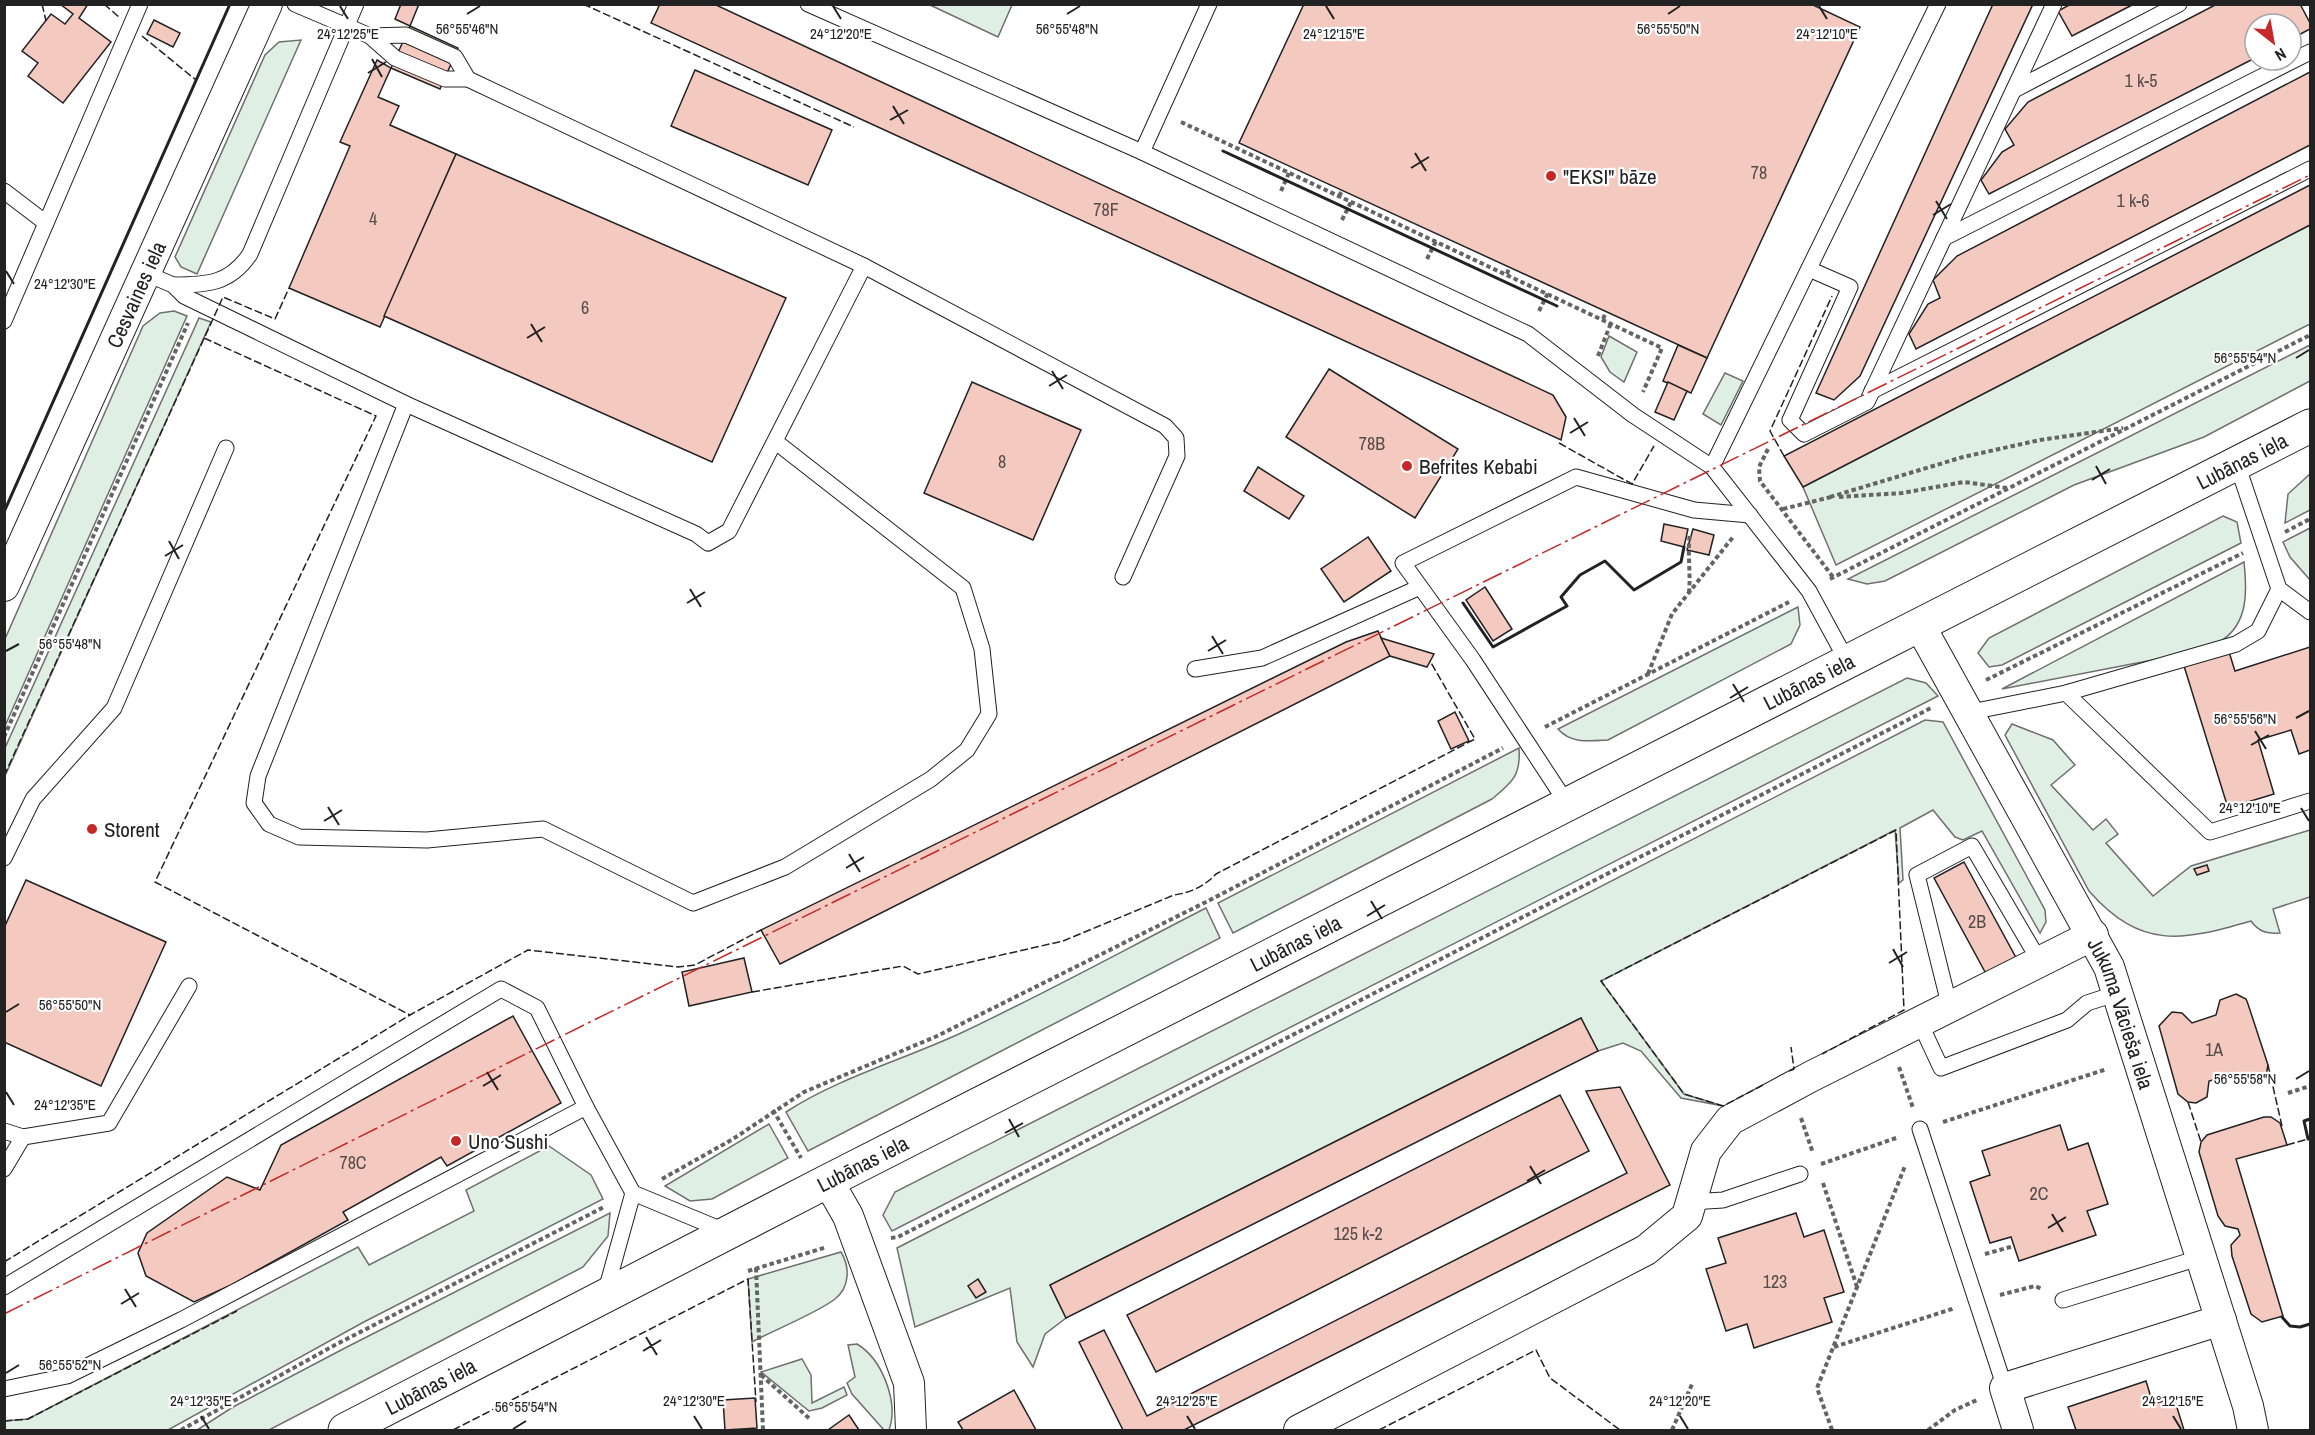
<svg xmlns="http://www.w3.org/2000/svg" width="2315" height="1435" viewBox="0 0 2315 1435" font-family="'Archivo Narrow',sans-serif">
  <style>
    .green { fill: #e0efe3; stroke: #6f6f6f; stroke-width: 1.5 }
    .building { fill: #f3c9c0; stroke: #222; stroke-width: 1.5 }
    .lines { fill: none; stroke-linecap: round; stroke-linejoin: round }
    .lane-casing { stroke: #222; stroke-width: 17 }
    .street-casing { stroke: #222; stroke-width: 32 }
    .primary-casing { stroke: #222; stroke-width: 35 }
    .path { stroke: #646464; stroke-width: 4; stroke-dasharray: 4.5 3; stroke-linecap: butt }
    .lane { stroke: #fff; stroke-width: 15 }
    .street { stroke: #fff; stroke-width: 30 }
    .primary { stroke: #fff; stroke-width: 33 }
    .fence { stroke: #222; stroke-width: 1.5; stroke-dasharray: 8 3; stroke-linecap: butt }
    .wall { stroke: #222; stroke-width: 3 }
    .power { stroke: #c62828; stroke-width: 1.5; stroke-dasharray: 21 4.5 3 4.5; stroke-linecap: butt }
    .ticks { fill: none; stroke: #222; stroke-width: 2 }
    .poi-dot { fill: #c62828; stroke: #fff; stroke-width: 2 }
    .labels { text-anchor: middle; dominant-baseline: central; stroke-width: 4.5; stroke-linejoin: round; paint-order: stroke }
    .number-label { font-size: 18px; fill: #564c4a }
    .poi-label { font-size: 21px; fill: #222; stroke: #fff; text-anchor: start }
    .street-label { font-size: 21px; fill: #222; stroke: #fff }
    .ticks-label { font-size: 15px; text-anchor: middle; fill: #222; stroke: #fff; stroke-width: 4.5; stroke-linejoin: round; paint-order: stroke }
  </style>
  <rect width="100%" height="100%" fill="#fff"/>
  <g class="green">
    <path d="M930 5H1012L998 37Z"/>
    <path d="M301 40 197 274 181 267 175 257 265 55 279 42Z"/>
    <path d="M2310 225V324L1836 565 1803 487Z"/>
    <path d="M174 311 187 316 5 726V639L143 326 160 313Z"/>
    <path d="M199 318 211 322 5 776V748Z"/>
    <path d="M1609 336 1637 352 1624 382 1610 372 1601 357Z"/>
    <path d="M2310 345V381L2204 437 2074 485 1885 581 1867 584 1848 579Z"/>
    <path d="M1725 373 1743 381 1721 425 1703 414Z"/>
    <path d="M2310 474V510L2285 523 2288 494Z"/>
    <path d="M2223 516 2237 522 2241 543 2002 665 1989 667 1978 653 1989 638Z"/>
    <path d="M2310 528V580L2290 557 2283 542Z"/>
    <path d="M2244 562C2247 590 2249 623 2221 641 2214 646 2203 648 2194 652L2002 689Z"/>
    <path d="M1798 607 1800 625 1791 644 1608 740C1590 741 1571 744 1558 729Z"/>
    <path d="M1907 678 1926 683 1938 696 892 1231 883 1215 895 1192Z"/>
    <path d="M1925 720 1943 722 2045 910 2046 922 2040 933 1982 831 1963 840 1955 837 1933 810 1900 828 1903 880 1899 883 1895 830 1601 981 1684 1094 1723 1106 1681 1098 1641 1051 1623 1043 1598 1051 1581 1018 1050 1285 1066 1318 1045 1334 1033 1367 1017 1342 1010 1288 915 1327 897 1248Z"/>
    <path d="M2012 724 2053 740 2075 765 2051 785 2093 830 2106 819 2118 834 2106 843 2153 896 2191 866 2310 830V897L2273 909 2280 933C2267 934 2259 932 2251 921 2182 941 2141 950 2089 891L2005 735Z"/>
    <path d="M1519 748C1521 776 1512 782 1492 799L1233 933 1218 903Z"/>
    <path d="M1206 908 1220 938 808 1151 786 1112C836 1079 905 1059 961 1033 1044 994 1124 950 1206 908Z"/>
    <path d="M769 1124 788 1158 712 1199 690 1201 665 1186Z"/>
    <path d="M549 1146 591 1175 603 1199 362 1323 168 1430H5V1421L28 1419 358 1247 369 1265 474 1211 466 1190Z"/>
    <path d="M610 1213 608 1236 583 1267 269 1430H197L233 1407 345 1348Z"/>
    <path d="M841 1252C850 1267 850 1287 835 1299 817 1313 774 1330 752 1342L748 1279Z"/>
    <path d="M857 1344C882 1359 899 1402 889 1430H884L852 1394 847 1383 855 1377 848 1345Z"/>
    <path d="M802 1359 811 1375 812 1403 844 1387 847 1395 822 1408 809 1411 761 1372Z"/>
  </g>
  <g class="building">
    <path d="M60 4H88L79 18 111 42 63 103 28 76 38 63 22 51 51 14 65 24 73 14Z"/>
    <path d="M401 4H419L410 26 395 19Z"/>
    <path d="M660 4H714L1553 395 1566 417 1561 440 651 23Z"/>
    <path d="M1304 4H1811L1860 27 1707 358 1239 143Z"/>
    <path d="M1993 4H2033L1860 376 1834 400 1816 393Z"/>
    <path d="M2071 4H2134L2072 36 2058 11Z"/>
    <path d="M2217 4H2300L2310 23V29L2291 39V24H2255V58L1989 194 1981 180 2002 152 2014 145 2005 129 2028 102Z"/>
    <path d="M154 20 180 33 173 47 147 34Z"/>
    <path d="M410 26 458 48 440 89 391 68Z"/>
    <path d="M377 60 391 68 378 97 399 106 390 125 456 154 380 327 289 288 350 146 340 142Z"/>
    <path d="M695 70 832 130 808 185 671 126Z"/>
    <path d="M2310 72V145L1916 349 1909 334 1928 304 1940 298 1933 280 1957 256Z"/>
    <path d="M456 154 786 298 712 462 384 316Z"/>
    <path d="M2310 185V225L1803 487 1784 456Z"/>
    <path d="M1678 345 1707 358 1691 393 1663 381Z"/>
    <path d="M1329 369 1458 449 1415 518 1286 437Z"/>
    <path d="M972 382 1081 430 1033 540 924 493Z"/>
    <path d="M1668 382 1687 391 1674 420 1655 412Z"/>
    <path d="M1258 467 1304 496 1289 519 1244 491Z"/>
    <path d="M1664 524 1688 529 1684 547 1661 541Z"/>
    <path d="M1693 529 1714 535 1709 555 1687 550Z"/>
    <path d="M1368 537 1391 571 1344 602 1321 569Z"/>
    <path d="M1485 587 1512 629 1493 641 1466 600Z"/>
    <path d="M1378 631 1390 656 780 964 761 930 1346 642Z"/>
    <path d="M1381 638 1434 654 1427 667 1390 656Z"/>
    <path d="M2310 647V750L2299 754 2291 730 2258 740 2274 794 2228 808 2184 666 2229 652 2235 671Z"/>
    <path d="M1455 712 1469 741 1451 749 1438 721Z"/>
    <path d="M1964 862 2020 965 1990 981 1934 878Z"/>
    <path d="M2207 865 2209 871 2197 875 2194 869Z"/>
    <path d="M26 880 166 942 101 1086 4 1042V928Z"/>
    <path d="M744 958 752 992 689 1006 682 972Z"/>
    <path d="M2236 994 2246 999 2248 1004 2268 1065 2266 1076 2255 1084 2242 1082 2235 1074 2209 1081 2207 1097 2196 1103 2188 1102 2178 1094 2159 1026 2172 1012 2182 1013 2192 1023 2216 1015 2220 1000Z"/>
    <path d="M513 1016 561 1103 447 1166 441 1157 343 1212 348 1220 231 1285 194 1302 146 1276 138 1253 147 1233 227 1177 260 1190 281 1145Z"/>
    <path d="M1581 1018 1598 1051 1066 1318 1050 1285Z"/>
    <path d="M1620 1087 1670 1185 1184 1430H1123L1079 1342 1104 1330 1147 1416 1627 1173 1586 1091Z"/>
    <path d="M1560 1095 1589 1151 1156 1372 1127 1315Z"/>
    <path d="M2264 1117H2271L2280 1123 2287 1145 2236 1159 2283 1316 2262 1322 2251 1314 2232 1256 2231 1245 2240 1235 2238 1229 2225 1226 2218 1216 2199 1152 2201 1142 2207 1135Z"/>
    <path d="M2060 1125 2068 1150 2088 1143 2108 1204 2087 1211 2096 1235 2019 1261 2011 1237 1990 1243 1970 1182 1990 1175 1982 1151Z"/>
    <path d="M1796 1213 1804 1237 1824 1230 1844 1292 1824 1298 1832 1322 1754 1348 1747 1324 1726 1331 1706 1269 1726 1263 1718 1238Z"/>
    <path d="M978 1279 986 1292 976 1298 968 1286Z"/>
    <path d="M2146 1381 2153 1404 2174 1398 2184 1430H2076L2068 1407Z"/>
    <path d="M1014 1390 1036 1430H963L958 1422Z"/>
    <path d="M755 1398 757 1428 725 1430 723 1400Z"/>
    <path d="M849 1415 859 1430H828Z"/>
  </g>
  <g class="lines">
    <defs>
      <g id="lane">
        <path d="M295 4 370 36 395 58 445 79H468L864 266"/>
        <path d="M808 4 1142 152 1528 334 1633 415 1712 467 1809 591 1847 661"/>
        <path d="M370 36 406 35 455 57 468 79"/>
        <path d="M2014 90 2179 4"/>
        <path d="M1142 152 1209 4"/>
        <path d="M4 191 46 223"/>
        <path d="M1944 238 2310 52"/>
        <path d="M1809 269 1850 287 1790 420 1804 434 1867 402 2054 4"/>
        <path d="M145 273 173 285 184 296 406 404"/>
        <path d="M173 285C207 285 230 284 250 254L356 4"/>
        <path d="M4 321 140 4"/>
        <path d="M1872 391 2310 169"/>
        <path d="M776 442 963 588 982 649 989 714 967 750 931 779 785 867 693 903 543 829 427 840 299 837 269 824 254 803 258 776 406 404 696 534 708 543 729 531 864 266 1165 426 1176 438 1177 456 1123 577"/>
        <path d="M2237 464 2279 589 2310 612"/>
        <path d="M1712 467 1938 4"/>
        <path d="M1195 669 1262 658 1420 587"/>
        <path d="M2066 693 2210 832 2310 801"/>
        <path d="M1966 713 2066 693 2236 644 2258 631 2279 589"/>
        <path d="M1568 805 1473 660 1403 563 1576 477 1694 510 1750 515"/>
        <path d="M4 858 33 799 114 708 226 448"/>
        <path d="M1950 1008 1917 875 1972 846 2040 962"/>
        <path d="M1920 1023 1941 1068 2067 1020 2087 1003 2118 993"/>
        <path d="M1920 1129 2005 1388"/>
        <path d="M4 1131 23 1137 109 1123 189 986"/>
        <path d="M4 1169 23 1137"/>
        <path d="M1691 1202 1723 1200 1800 1174"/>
        <path d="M4 1287 501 989 537 1008 586 1107 633 1193 727 1232"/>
        <path d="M605 1294 633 1193"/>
        <path d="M2063 1300 2202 1257"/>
        <path d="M4 1389 67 1376 181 1320 586 1107"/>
      </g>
      <g id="street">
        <path id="s1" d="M4 586 267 4"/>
        <path id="s2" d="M1919 624 2109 967 2248 1406 2253 1430"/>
        <path d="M828 1181 848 1216 909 1383 911 1430"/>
        <path d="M1299 1430 1646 1250 1687 1216 1706 1151 1730 1120 1812 1076 2093 935"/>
        <path d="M2018 1430 2005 1388 2221 1320"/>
      </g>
      <g id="primary">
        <path id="s3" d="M345 1430 828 1181 2310 426"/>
      </g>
    </defs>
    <use href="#lane" class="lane-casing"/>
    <use href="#street" class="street-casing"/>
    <use href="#primary" class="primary-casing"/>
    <g class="path">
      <path d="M1181 122 1662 348 1643 392"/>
      <path d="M1281 191 1289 173"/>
      <path d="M1339 196 1342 191"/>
      <path d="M1342 220 1351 202"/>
      <path d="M1427 259 1436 241"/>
      <path d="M1507 274 1509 268"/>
      <path d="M1539 311 1548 293"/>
      <path d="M1603 319 1606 312"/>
      <path d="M1598 356 1611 323"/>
      <path d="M1768 449 1759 467 1760 481 1833 577"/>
      <path d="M1830 497 1963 457 2040 440 2123 428"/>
      <path d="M1839 497 1902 493 1964 482 2007 488"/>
      <path d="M1783 509 1831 497"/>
      <path d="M2285 532 2310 519"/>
      <path d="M1830 579 2310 335"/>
      <path d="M1689 593C1691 572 1687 553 1690 533"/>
      <path d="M1648 674 1672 614 1733 537"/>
      <path d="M1986 680 2243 553"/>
      <path d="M1545 727 1789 602"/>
      <path d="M4 737 188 323"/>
      <path d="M1899 1067 1913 1108"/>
      <path d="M2288 1093 2310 1086"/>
      <path d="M773 1110 801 1158"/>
      <path d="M1801 1118 1813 1153"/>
      <path d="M1943 1122 2107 1069"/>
      <path d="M1821 1164 1899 1137"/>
      <path d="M662 1179 733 1139 804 1092 935 1037 1208 901 1503 748"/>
      <path d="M1823 1183 1857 1287"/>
      <path d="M891 1238 898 1237 1931 708"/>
      <path d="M1985 1254 2014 1246"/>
      <path d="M756 1268 763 1430"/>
      <path d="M748 1271 827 1247"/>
      <path d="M2000 1295 2035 1286 2042 1289"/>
      <path d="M1834 1347 1955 1308"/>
      <path d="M761 1375 811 1420"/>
      <path d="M181 1430 335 1345 604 1207"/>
      <path d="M1672 1430 1693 1382"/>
      <path d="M1832 1430 1817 1388 1905 1166"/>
      <path d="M1928 1430 1955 1410 1977 1400"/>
    </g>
    <use href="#lane" class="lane"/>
    <use href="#street" class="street"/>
    <use href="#primary" class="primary"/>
    <g class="fence">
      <path d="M42 4 46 21"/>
      <path d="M104 4 119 17"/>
      <path d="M583 4 854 127"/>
      <path d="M142 36 196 80"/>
      <path d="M204 338 376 416 155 882 410 1015"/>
      <path d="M1559 443 1632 484 1654 446"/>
      <path d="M1784 456 1770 431 1832 296"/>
      <path d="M4 776 223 297 275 319 289 288"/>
      <path d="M752 992 903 966 918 974 1063 941 1174 895C1190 893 1205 886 1216 874L1475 739 1430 661"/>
      <path d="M2268 1065 2282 1126"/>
      <path d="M1789 1071 1794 1069 1791 1047"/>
      <path d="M1763 1085 1723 1106 1684 1094 1601 981 1896 830 1904 1010 1822 1054"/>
      <path d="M2188 1102 2201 1142"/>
      <path d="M2287 1145 2308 1139"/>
      <path d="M4 1262 410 1015 528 950 678 967 695 965 761 930"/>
      <path d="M4 1421 28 1419 237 1311"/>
      <path d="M453 1430 748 1279 756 1402"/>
      <path d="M1379 1430 1536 1350 1550 1378 1620 1430"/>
    </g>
    <g class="wall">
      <path d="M1223 151 1557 306"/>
      <path d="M4 512 230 4"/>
      <path d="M1463 603 1493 647 1567 606 1561 597 1580 575 1605 561 1634 590 1681 562 1684 547"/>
      <path d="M2308 1139 2304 1121 2310 1119"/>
      <path d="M2282 1317 2290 1326 2300 1327 2310 1324"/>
    </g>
    <path class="power" d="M4 1314 596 1019 2310 175"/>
  </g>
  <path class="ticks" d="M340 6 348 19M833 6 841 19M1326 6 1334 19M1819 6 1827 19M467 14 480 6M1067 14 1080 6M1668 14 1680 6M372 59 382 77M368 73 386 62M893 106 904 124M890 120 908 110M1415 153 1426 171M1411 168 1429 157M1936 201 1947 219M1933 215 1951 204M6 271 14 284M531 324 542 342M527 338 545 327M2296 358 2309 350M1052 371 1063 389M1049 386 1067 375M1574 418 1585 436M1570 433 1588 422M2096 466 2106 484M2092 480 2110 469M169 541 179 559M165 556 183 545M690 589 701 607M687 603 705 592M1212 636 1223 654M6 651 19 644M1208 651 1226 640M1733 684 1744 702M1730 698 1748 687M2296 718 2309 711M2255 731 2266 749M2251 745 2269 735M328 807 339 825M2301 808 2309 821M324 821 342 810M849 854 860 872M846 868 864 857M1371 901 1382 919M1367 916 1385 905M1893 949 1903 967M1889 963 1907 952M6 1012 19 1004M487 1072 498 1090M2296 1079 2309 1071M483 1086 501 1075M6 1092 14 1105M1009 1119 1019 1137M1005 1133 1023 1123M1530 1166 1541 1184M1527 1181 1545 1170M2052 1214 2063 1232M2048 1228 2066 1217M125 1289 136 1307M121 1304 139 1293M646 1337 657 1355M643 1351 661 1340M6 1373 19 1365M201 1416 209 1429M694 1416 702 1429M1187 1416 1195 1429M1680 1416 1688 1429M2173 1416 2181 1429M513 1429 526 1421"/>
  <g class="poi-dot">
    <circle cx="1551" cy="176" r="6"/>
    <circle cx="1407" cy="466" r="6"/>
    <circle cx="92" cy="829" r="6"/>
    <circle cx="456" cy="1141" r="6"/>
  </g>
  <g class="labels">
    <g class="number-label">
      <text x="2141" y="80">1 k-5</text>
      <text x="1759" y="172">78</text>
      <text x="2133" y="200">1 k-6</text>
      <text x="1106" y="209">78F</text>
      <text x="373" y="218">4</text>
      <text x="585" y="307">6</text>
      <text x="1372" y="443">78B</text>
      <text x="1002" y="461">8</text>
      <text x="1977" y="921">2B</text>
      <text x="2214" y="1049">1A</text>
      <text x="353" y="1162">78C</text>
      <text x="2039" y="1193">2C</text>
      <text x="1358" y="1233">125 k-2</text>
      <text x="1775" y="1281">123</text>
    </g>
    <g class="poi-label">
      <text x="1563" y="176">"EKSI" bāze</text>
      <text x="1419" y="466">Befrites Kebabi</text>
      <text x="104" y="829">Storent</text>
      <text x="468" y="1141">Uno Sushi</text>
    </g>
    <g class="street-label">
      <text stroke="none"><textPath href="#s1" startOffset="320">Cesvaines iela</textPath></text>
      <text stroke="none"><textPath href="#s3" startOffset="2130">Lubānas iela</textPath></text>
      <text stroke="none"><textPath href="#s3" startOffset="1644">Lubānas iela</textPath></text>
      <text stroke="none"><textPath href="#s3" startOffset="1068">Lubānas iela</textPath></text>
      <text stroke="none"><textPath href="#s2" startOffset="440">Jukuma Vācieša iela</textPath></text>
      <text stroke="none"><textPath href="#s3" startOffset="582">Lubānas iela</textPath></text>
      <text stroke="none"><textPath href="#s3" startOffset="96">Lubānas iela</textPath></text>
    </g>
  </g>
  <g class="ticks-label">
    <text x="467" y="34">56°55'46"N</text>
    <text x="1067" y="34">56°55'48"N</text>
    <text x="1668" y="34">56°55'50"N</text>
    <text x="348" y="39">24°12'25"E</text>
    <text x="841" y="39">24°12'20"E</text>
    <text x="1334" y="39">24°12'15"E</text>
    <text x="1827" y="39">24°12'10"E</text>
    <text x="65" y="289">24°12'30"E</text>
    <text x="2245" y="363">56°55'54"N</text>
    <text x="70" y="649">56°55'48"N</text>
    <text x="2245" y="724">56°55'56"N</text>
    <text x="2250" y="813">24°12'10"E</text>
    <text x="70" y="1010">56°55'50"N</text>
    <text x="2245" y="1084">56°55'58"N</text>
    <text x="65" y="1110">24°12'35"E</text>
    <text x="70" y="1370">56°55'52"N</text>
    <text x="201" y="1406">24°12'35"E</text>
    <text x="694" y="1406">24°12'30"E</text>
    <text x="1187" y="1406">24°12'25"E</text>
    <text x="1680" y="1406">24°12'20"E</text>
    <text x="2173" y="1406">24°12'15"E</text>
    <text x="526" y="1412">56°55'54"N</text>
  </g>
  <rect width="2315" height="1435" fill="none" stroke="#222222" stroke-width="12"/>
  <g transform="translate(2273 42) rotate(149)"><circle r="28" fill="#ffffff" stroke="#a7a7a7" stroke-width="1.5"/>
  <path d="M0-4.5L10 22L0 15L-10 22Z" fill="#c62828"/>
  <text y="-9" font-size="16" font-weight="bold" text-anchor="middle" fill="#222222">N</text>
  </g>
</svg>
